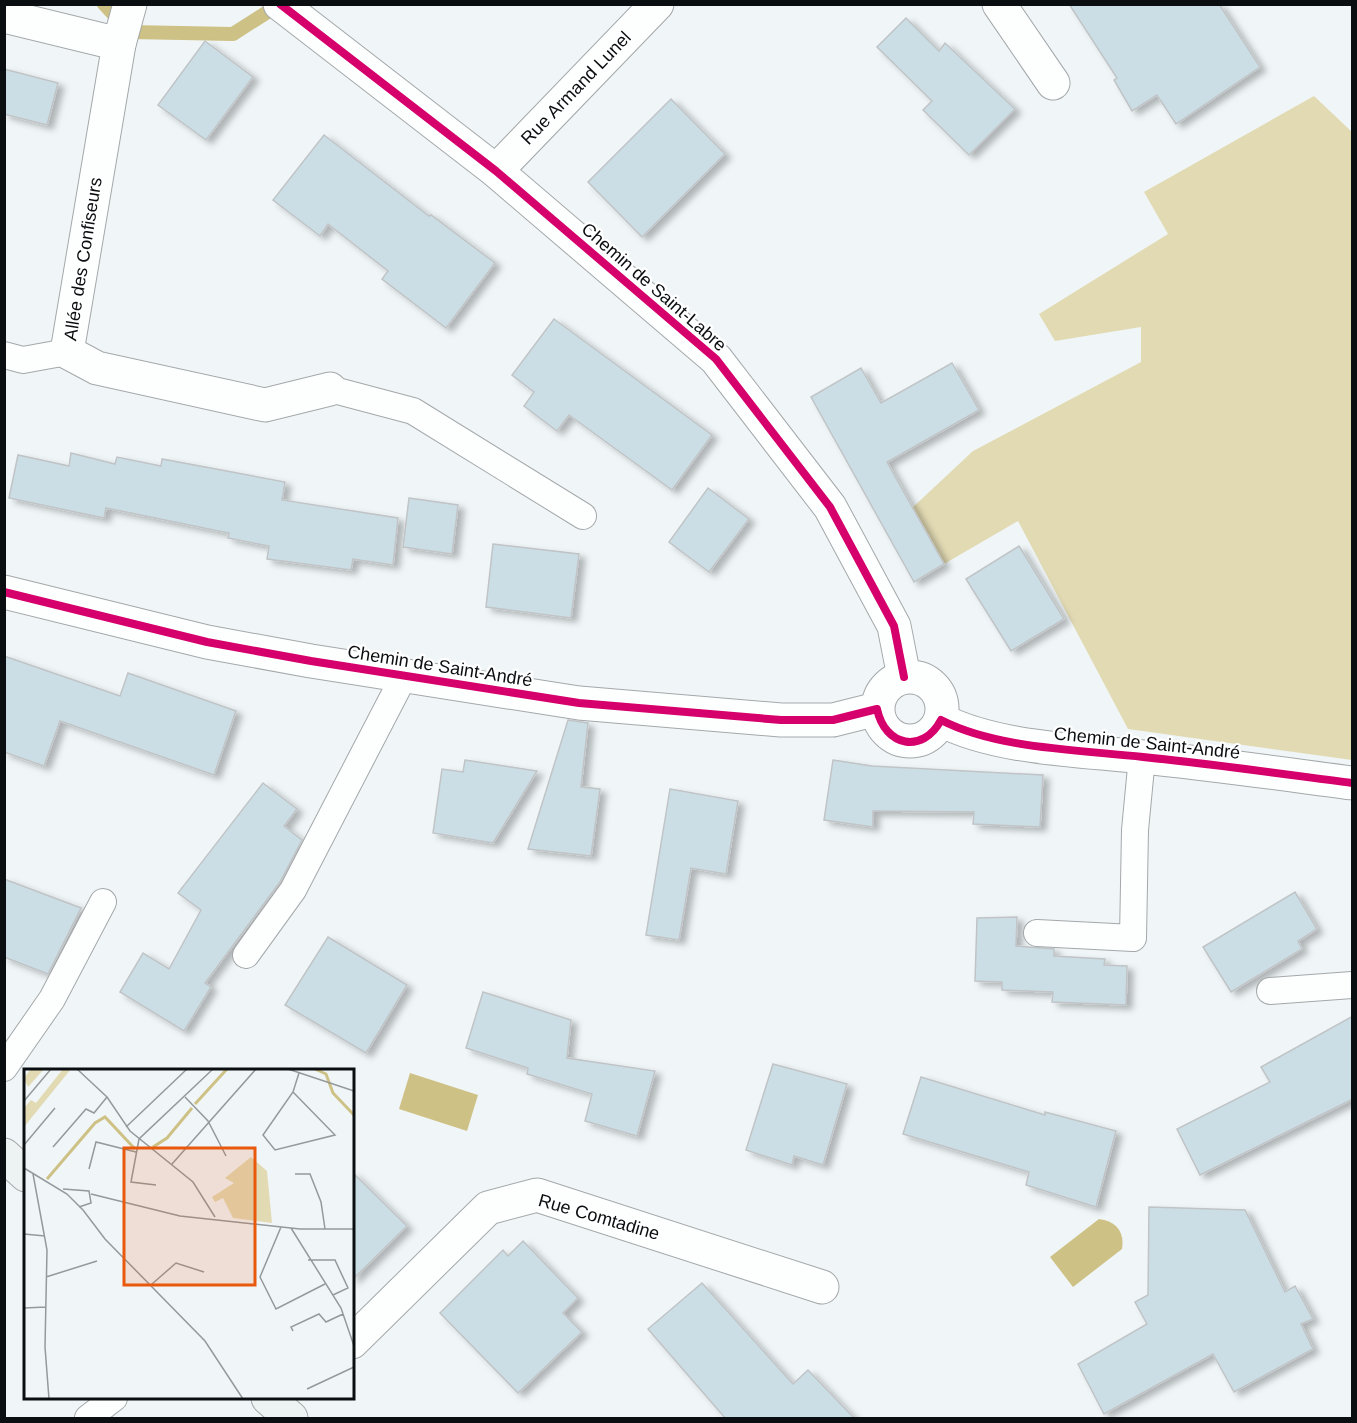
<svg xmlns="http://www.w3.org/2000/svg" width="1357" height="1423" viewBox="0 0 1357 1423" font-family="Helvetica,sans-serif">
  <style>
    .green { fill: #e2dab3 }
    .water { fill: #cec185 }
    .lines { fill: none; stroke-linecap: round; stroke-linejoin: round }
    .stream { stroke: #cec185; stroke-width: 14 }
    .building { fill: #ccdee5; stroke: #c0c4c6; stroke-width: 1.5; filter: url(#shadow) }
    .lane-casing { stroke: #a4a8aa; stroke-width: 28 }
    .street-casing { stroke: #a4a8aa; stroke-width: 35 }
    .secondary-casing { stroke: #a4a8aa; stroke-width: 35 }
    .lane { stroke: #fdfefe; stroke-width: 26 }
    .street { stroke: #fdfefe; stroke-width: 33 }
    .secondary { stroke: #edf2f3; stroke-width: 33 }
    .cycleway-casing { stroke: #fff; stroke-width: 11 }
    .cycleway { stroke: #d6006c; stroke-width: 8 }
    .labels { text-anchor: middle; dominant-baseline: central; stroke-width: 4.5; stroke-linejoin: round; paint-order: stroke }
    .street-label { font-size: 18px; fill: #0b0e10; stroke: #fff }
    .inset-river { fill: none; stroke: #cec185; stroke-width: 3 }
    .inset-road { fill: none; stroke: #94999b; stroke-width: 1.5 }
    .view { fill: #e8590c; fill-opacity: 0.15; stroke: #e8590c; stroke-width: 3 }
    .inset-edge { fill: none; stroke: #0b0e10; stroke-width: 3 }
  </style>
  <defs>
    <filter id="shadow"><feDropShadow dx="6" dy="4" stdDeviation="3" flood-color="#0004"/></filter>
  </defs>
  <rect width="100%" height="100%" fill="#f0f6f8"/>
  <path class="green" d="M1314 96 1352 132V760L1128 729 1018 521 944 564 912 508 973 451 1141 362V327L1055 341 1039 314 1168 234 1144 192Z"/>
  <g class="water">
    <path d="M410 1073 478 1095 467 1131 399 1109Z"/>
    <path d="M1099 1219C1116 1221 1125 1232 1122 1249L1073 1287 1050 1257Z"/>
  </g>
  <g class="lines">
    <path class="stream" d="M104 4 130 32 233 34 280 4"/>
  </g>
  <g class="building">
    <path d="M1069 4H1219L1260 67 1176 124 1157 95 1132 111 1114 80 1117 78Z"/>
    <path d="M906 18 939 51 945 43 1015 109 969 155 923 110 932 101 877 47Z"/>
    <path d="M205 41 253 77 206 140 158 105Z"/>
    <path d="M4 69 58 83 47 125 4 114Z"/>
    <path d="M671 99 725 154 642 237 588 182Z"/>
    <path d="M324 135 429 216 431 215 495 263 446 328 382 279 388 271 328 224 320 236 273 200Z"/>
    <path d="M554 319 712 435 672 490 569 415 557 431 524 406 534 392 512 375Z"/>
    <path d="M952 363 979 410 887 462 944 564 914 582 811 397 861 368 881 403Z"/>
    <path d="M71 453 115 464 117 457 161 466 162 459 285 482 282 500 398 518 393 565 353 559 351 570 267 559 269 546 228 538 229 533 106 508 104 518 9 498 18 455 69 466Z"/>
    <path d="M708 488 749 519 709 572 669 542Z"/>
    <path d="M409 498 458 505 452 554 403 547Z"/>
    <path d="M493 544 579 554 571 618 486 607Z"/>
    <path d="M1019 546 1064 619 1011 651 966 579Z"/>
    <path d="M4 656 120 696 128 673 236 711 214 775 60 721 44 766 4 752Z"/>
    <path d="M568 720 588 723 581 787 600 789 591 856 528 849Z"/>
    <path d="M465 760 537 771 493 843 433 833 442 769 463 772Z"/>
    <path d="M833 760 872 766 1043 775 1040 827 973 824 974 812 873 811V827L824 820Z"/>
    <path d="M263 783 297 809 284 826 302 840 280 882 205 983 211 987 184 1031 120 992 143 953 169 969 201 910 178 893Z"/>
    <path d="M670 789 738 801 726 874 691 868 679 940 646 935Z"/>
    <path d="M4 879 81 908 48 974 4 957Z"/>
    <path d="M1295 892 1317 929 1298 941 1302 949 1231 992 1203 947Z"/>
    <path d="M1017 917 1016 946 1054 949V956L1105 959 1104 965 1127 966 1126 1005 1052 1002 1053 992 1002 990V982L975 981 977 918Z"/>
    <path d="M328 937 407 985 366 1053 285 1005Z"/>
    <path d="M483 992 571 1020 567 1058 655 1071 637 1136 585 1121 592 1094 527 1074 528 1068 466 1048Z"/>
    <path d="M1353 1016V1099L1200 1175 1177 1129 1270 1082 1261 1067Z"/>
    <path d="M773 1064 847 1084 823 1165 794 1156 792 1165 746 1150Z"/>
    <path d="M921 1077 1045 1115V1112L1116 1131 1096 1207 1026 1185 1029 1172 903 1134Z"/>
    <path d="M352 1172 407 1226 352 1280Z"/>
    <path d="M1149 1207 1245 1210 1285 1292 1295 1286 1313 1319 1301 1324 1313 1349 1234 1392 1213 1354 1104 1414 1078 1364 1147 1324 1135 1302 1148 1295Z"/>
    <path d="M523 1241 578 1298 563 1313 582 1332 518 1393 440 1313 503 1250 508 1256Z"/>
    <path d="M702 1283 793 1384 808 1370 855 1419H726L648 1329Z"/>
  </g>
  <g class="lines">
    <defs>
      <g id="lane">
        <path d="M4 355 23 360 67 352"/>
        <path d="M330 389 413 411 583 516"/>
        <path d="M1037 933 1133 938 1135 830 1142 757"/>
        <path d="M246 955 293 890 404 676"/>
        <path d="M1270 991 1352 985"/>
        <path d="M4 1068 52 999 103 902"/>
        <path d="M88 1418 114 1398"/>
      </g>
      <g id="street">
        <path d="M130 4 119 44 67 352 97 368 265 405 330 389"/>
        <path d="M280 4 496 171 716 359 830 507 894 626 904 677"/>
        <path d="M999 4 1053 83"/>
        <path d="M4 16 119 44"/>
        <path d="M496 171 657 4"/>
        <path d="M4 592 207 642 311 661 579 703 781 720H833L877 709"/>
        <circle cx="910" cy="709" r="32"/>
        <path d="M941 720C997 749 1081 750 1143 757 1213 764 1283 774 1352 783"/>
        <path d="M352 1342 488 1208 537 1195 822 1287"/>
      </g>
      <g id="secondary">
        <path d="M4 1155 26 1175"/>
        <path d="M268 1398 291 1418"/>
      </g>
    </defs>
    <use href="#lane" class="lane-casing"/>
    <use href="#street" class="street-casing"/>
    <use href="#secondary" class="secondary-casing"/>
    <use href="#lane" class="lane"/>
    <use href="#street" class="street"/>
    <use href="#secondary" class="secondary"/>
    <defs>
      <g id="cycleway">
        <path d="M280 4 496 171 716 359 830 507 894 626 904 677"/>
        <path d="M4 592 207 642 311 661 579 703 781 720H833L877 709C885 747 923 754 941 720 997 749 1081 750 1143 757 1213 764 1283 774 1352 783"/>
      </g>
    </defs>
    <use href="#cycleway" class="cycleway-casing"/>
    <use href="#cycleway" class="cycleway"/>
  </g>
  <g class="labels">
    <g class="street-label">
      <text transform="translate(576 88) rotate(-46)">Rue Armand Lunel</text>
      <text transform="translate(83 259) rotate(-81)">Allée des Confiseurs</text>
      <text transform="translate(654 287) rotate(41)">Chemin de Saint-Labre</text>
      <text transform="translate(440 666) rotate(9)">Chemin de Saint-André</text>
      <text transform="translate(1147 743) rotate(6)">Chemin de Saint-André</text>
      <text transform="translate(599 1217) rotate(16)">Rue Comtadine</text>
    </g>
  </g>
  <g transform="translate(24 1069)">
    <rect width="330" height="330" fill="#f0f6f8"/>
    <path d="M7 0H20L4 18 0 9ZM39 0H47L0 58V39L7 31 12 34ZM227 88 243 102 248 154 209 149 199 129 191 133 188 128 210 114 201 109Z" fill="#e2dab3"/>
    <path class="inset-river" d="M291 0 302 5 309 24 330 46M171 35 203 0M129 78 143 69 168 39M23 110 71 54 81 48 111 80"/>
    <path class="inset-road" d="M53 0 83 28 106 62 169 113 191 148M264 0 330 22M269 23 311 66 251 81 239 66 269 23 275 4M161 28 184 52 202 87M0 32 27 0M102 58 163 0M0 76 31 39M29 78 62 40 70 44 83 28M148 95 232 0M0 99 43 125 59 141 81 170 181 272 219 330M65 100 72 73 112 83M9 105 23 181 21 278 25 330M271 105H286L297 133 301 160M132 116 107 113 115 70 189 0M39 120 65 122 67 134 55 138M67 125 156 147 276 160H330M257 158 236 208 252 240 301 215M267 159 317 239 330 277M0 165 21 167M284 191H311L324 219 309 226M22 208 73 192M128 215 152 194 180 203M0 239 22 238M269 262 267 258 295 245 302 253 319 245M283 320 330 298"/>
    <path class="view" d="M100 79H231V216H100Z"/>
    <rect width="330" height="330" class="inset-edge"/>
  </g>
  <rect width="1357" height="1423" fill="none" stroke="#0b0e10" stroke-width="12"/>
</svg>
